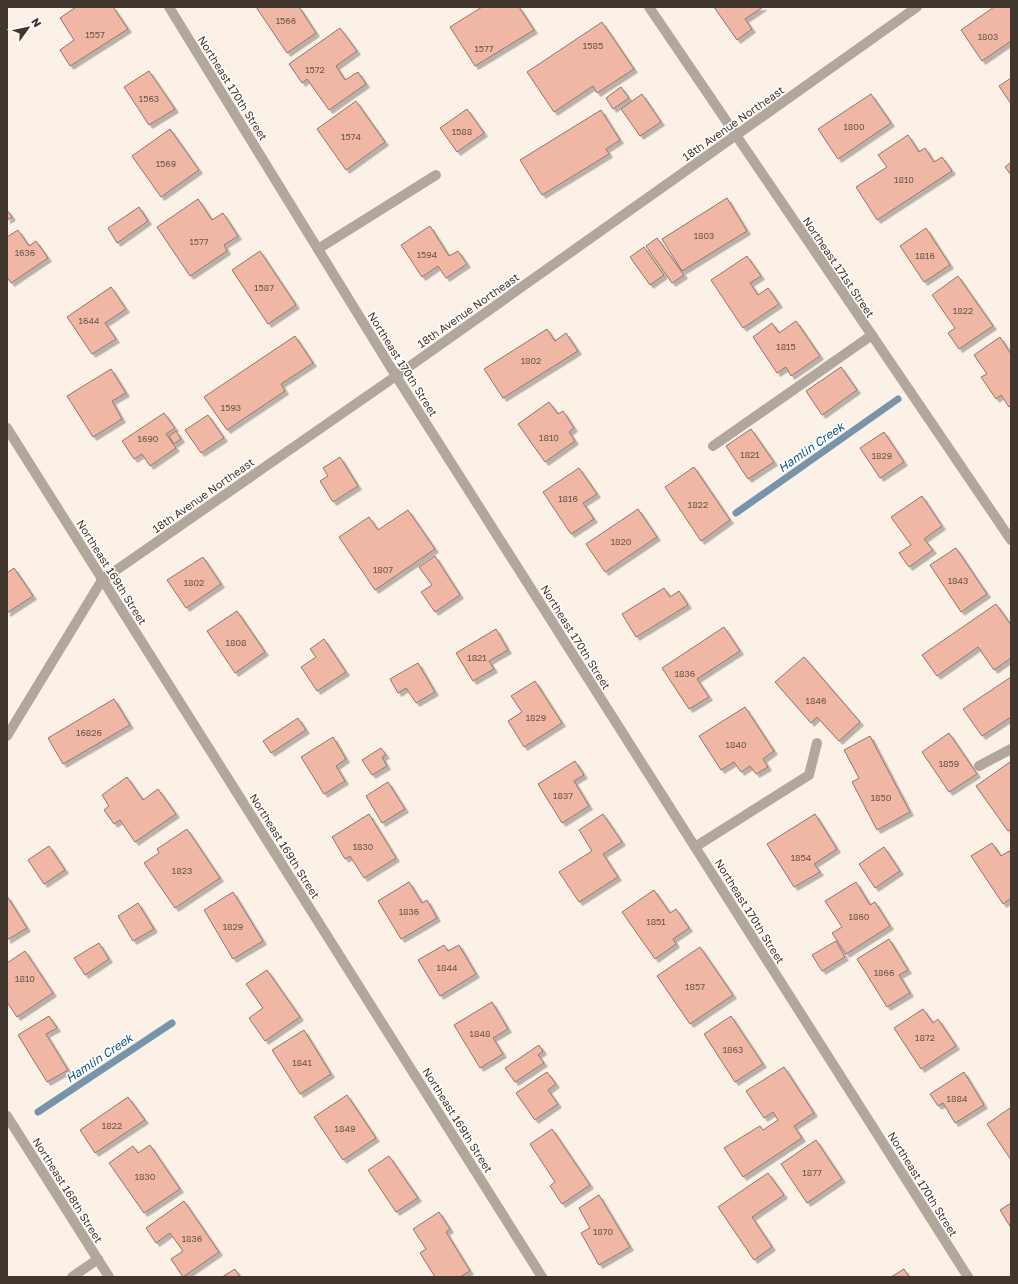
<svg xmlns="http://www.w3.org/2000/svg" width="1018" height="1284" viewBox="0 0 1018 1284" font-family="'Golos Text',sans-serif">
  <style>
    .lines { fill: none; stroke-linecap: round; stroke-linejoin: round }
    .stream { stroke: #7894ab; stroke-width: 7 }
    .building { fill: #efb7a4; stroke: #937469; filter: url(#shadow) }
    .service { stroke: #b1a79d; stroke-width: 10 }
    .minor { stroke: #b1a79d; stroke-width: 10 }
    .tertiary { stroke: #b1a79d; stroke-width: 10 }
    .labels { text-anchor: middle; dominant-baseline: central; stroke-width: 3; stroke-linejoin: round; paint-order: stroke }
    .number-label { font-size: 9px; fill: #6c564b }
    .street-label { font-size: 11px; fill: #41362d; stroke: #fff }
    .water-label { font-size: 12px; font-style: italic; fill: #0d5785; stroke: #fff }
  </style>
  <defs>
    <filter id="shadow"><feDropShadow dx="3.5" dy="3.5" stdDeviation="0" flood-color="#0004"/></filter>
  </defs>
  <rect width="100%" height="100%" fill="#fbf1e7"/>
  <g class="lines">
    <g class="stream">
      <path d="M736 513 898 399"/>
      <path d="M38 1112 172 1023"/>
    </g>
  </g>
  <g class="building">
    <path d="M76 7H113L128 29 70 66 60 50 74 40 60 18Z"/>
    <path d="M256 7H299L316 33 287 53Z"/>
    <path d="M482 7H519L534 30 475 66 450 27Z"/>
    <path d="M714 7H763L745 19 752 29 737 40Z"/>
    <path d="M994 7H1011V41L982 61 961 30Z"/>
    <path d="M602 22 634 69 597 93 593 86 554 112 527 72Z"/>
    <path d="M340 28 357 51 336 66 345 80 358 72 366 84 329 110 307 79 302 83 289 64Z"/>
    <path d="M149 71 175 109 149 125 124 87Z"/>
    <path d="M1011 78V104L999 86Z"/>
    <path d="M621 87 629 98 613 109 606 98Z"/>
    <path d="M642 94 661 122 640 136 621 109Z"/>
    <path d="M871 94 891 123 838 159 818 129Z"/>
    <path d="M356 101 385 142 346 170 317 129Z"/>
    <path d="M467 109 484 133 457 152 440 128Z"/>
    <path d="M601 110 620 140 606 149 609 154 542 195 520 160Z"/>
    <path d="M170 129 199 170 161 197 132 156Z"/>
    <path d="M908 135 919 152 925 148 934 162 942 157 952 171 877 220 856 187 887 167 878 155Z"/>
    <path d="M1011 162V175L1005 167Z"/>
    <path d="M727 198 747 231 682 271 662 239Z"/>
    <path d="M198 199 212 220 223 213 238 236 224 245 227 251 190 276 157 227Z"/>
    <path d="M139 207 148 221 117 243 108 228Z"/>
    <path d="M7 210 12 217 7 220Z"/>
    <path d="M430 226 449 256 458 251 467 264 446 278 438 266 422 277 401 245Z"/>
    <path d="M926 228 950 265 924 282 900 246Z"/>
    <path d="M18 230 29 246 36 241 48 258 11 283 7 277V237Z"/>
    <path d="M657 238 684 275 672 283 646 246Z"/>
    <path d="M644 247 664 275 650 285 630 257Z"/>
    <path d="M260 251 296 305 268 324 232 270Z"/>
    <path d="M747 256 761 276 750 283 758 295 768 288 779 304 743 328 711 280Z"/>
    <path d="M958 276 993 326 959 349 948 333 955 328 932 295Z"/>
    <path d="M111 287 126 309 105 323 116 339 92 354 67 317Z"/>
    <path d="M796 321 820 356 791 376 786 367 777 373 753 337 772 323 779 333Z"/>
    <path d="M547 329 555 341 566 333 578 351 503 398 484 369Z"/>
    <path d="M295 336 313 363 281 384 285 391 227 430 204 397Z"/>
    <path d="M1000 337 1011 354V405L1009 407 1001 395 996 399 981 377 987 374 974 355Z"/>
    <path d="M841 367 857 390 822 415 806 391Z"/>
    <path d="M111 369 126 393 112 401 122 419 93 437 67 396Z"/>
    <path d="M549 402 558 414 563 411 574 428 569 432 575 441 545 462 518 424Z"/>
    <path d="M164 413 175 428 166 434 176 448 150 466 142 454 134 459 122 441Z"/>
    <path d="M208 415 224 438 201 453 185 430Z"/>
    <path d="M751 429 774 462 748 479 726 446Z"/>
    <path d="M176 431 181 439 174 444 169 436Z"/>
    <path d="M884 432 904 462 880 478 860 448Z"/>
    <path d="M340 457 358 486 333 502 320 481 328 476 323 468Z"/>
    <path d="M694 467 730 520 701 541 665 487Z"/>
    <path d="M579 468 597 494 583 503 594 519 571 534 543 492Z"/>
    <path d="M922 496 942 526 924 539 933 550 909 567 899 553 911 545 891 517Z"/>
    <path d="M638 509 657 537 605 572 586 544Z"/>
    <path d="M408 510 435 549 375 590 339 537 369 517 378 530Z"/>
    <path d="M956 548 987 594 961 612 930 565Z"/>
    <path d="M435 556 460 595 435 612 421 592 432 585 419 567Z"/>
    <path d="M203 557 221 584 186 608 167 580Z"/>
    <path d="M14 568 33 596 7 613V573Z"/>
    <path d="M664 588 670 597 679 591 688 605 636 637 622 614Z"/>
    <path d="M996 604 1011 625V658L994 670 978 647 937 676 922 655Z"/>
    <path d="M237 611 265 652 235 673 207 631Z"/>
    <path d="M724 627 740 651 697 679 709 697 689 709 662 668Z"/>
    <path d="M496 629 508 650 489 661 494 669 473 681 456 653Z"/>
    <path d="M324 639 346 672 317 691 301 667 316 657 310 649Z"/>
    <path d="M804 657 860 722 839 741 817 717 811 723 775 682Z"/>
    <path d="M418 663 435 692 416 703 406 688 398 693 390 679Z"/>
    <path d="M1011 677V717L982 736 963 709Z"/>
    <path d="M535 681 562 723 524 747 508 721 522 712 511 696Z"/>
    <path d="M114 699 130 725 63 764 48 738Z"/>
    <path d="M745 707 774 751 763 759 768 767 756 774 750 766 741 772 734 762 721 770 699 736Z"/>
    <path d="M298 718 306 730 271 753 263 741Z"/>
    <path d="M949 733 977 774 949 792 922 752Z"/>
    <path d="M870 736 910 812 877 830 852 782 859 778 844 750Z"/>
    <path d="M333 737 346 759 336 766 345 781 324 794 301 757Z"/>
    <path d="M381 748 386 755 382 757 387 766 372 775 362 760Z"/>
    <path d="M575 761 584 775 574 781 589 806 562 823 538 784Z"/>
    <path d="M1010 762 1011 765V829L1008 831 976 786Z"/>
    <path d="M127 777 143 800 158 789 176 814 135 842 120 820 114 824 104 810 109 806 102 795Z"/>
    <path d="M388 782 405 809 382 823 366 796Z"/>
    <path d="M369 814 396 858 364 878 350 856 345 859 332 837Z"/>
    <path d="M603 814 622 842 603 854 618 877 579 902 559 872 592 851 579 830Z"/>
    <path d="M815 814 837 849 814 864 820 872 794 887 767 844Z"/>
    <path d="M187 829 220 878 175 908 144 863 159 853 157 849Z"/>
    <path d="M992 843 1001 856 1009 851 1011 854V898L1003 904 971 856Z"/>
    <path d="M49 846 65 870 44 884 28 860Z"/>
    <path d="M884 847 900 871 875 888 859 864Z"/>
    <path d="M409 882 422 903 427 900 437 918 401 939 378 901Z"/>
    <path d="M856 882 870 905 875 902 890 926 846 954 832 933 842 927 825 901Z"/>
    <path d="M654 890 670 913 676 909 689 928 673 939 676 944 655 959 622 912Z"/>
    <path d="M233 892 263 941 233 959 204 910Z"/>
    <path d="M7 896 27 928 7 940Z"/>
    <path d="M138 903 154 929 133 941 118 916Z"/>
    <path d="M889 939 908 970 899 975 910 993 887 1007 857 959Z"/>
    <path d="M836 941 845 957 822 971 812 955Z"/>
    <path d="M99 943 109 959 85 975 74 958Z"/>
    <path d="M444 945 448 951 459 945 476 974 440 996 418 960Z"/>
    <path d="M700 947 733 995 690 1024 657 976Z"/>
    <path d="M25 951 53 993 17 1017 7 1002V963Z"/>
    <path d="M267 970 300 1017 265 1041 249 1018 263 1008 246 984Z"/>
    <path d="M492 1002 508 1029 493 1038 503 1054 480 1068 454 1025Z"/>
    <path d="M923 1009 933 1023 938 1019 956 1046 921 1069 894 1028Z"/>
    <path d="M49 1016 57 1028 46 1034 68 1070 47 1082 18 1035Z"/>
    <path d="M731 1016 763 1064 735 1082 704 1034Z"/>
    <path d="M304 1030 331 1074 300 1094 272 1050Z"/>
    <path d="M539 1045 543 1051 538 1055 544 1063 515 1082 505 1068Z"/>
    <path d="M784 1067 814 1113 794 1126 802 1138 743 1177 724 1148 760 1126 763 1130 778 1120 773 1112 764 1118 746 1091Z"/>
    <path d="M547 1072 556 1084 548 1090 558 1104 535 1120 516 1093Z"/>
    <path d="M964 1072 984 1105 955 1123 943 1103 938 1106 930 1094Z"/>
    <path d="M347 1095 376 1138 343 1160 314 1117Z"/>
    <path d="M128 1097 145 1120 95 1153 80 1130Z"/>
    <path d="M1010 1108 1011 1110V1160L987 1124Z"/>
    <path d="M552 1129 590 1185 562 1204 550 1186 555 1182 530 1144Z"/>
    <path d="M816 1140 842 1179 807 1203 781 1164Z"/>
    <path d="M150 1145 180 1189 144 1213 109 1163 133 1146 138 1153Z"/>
    <path d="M389 1156 418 1198 396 1212 368 1170Z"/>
    <path d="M768 1173 784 1195 752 1217 772 1247 754 1260 718 1207Z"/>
    <path d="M599 1195 630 1247 599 1265 581 1233 590 1228 579 1208Z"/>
    <path d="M184 1201 219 1252 183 1277 171 1259 183 1251 170 1233 156 1243 146 1228Z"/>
    <path d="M1011 1203V1228L1000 1210Z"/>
    <path d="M439 1212 450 1229 446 1232 470 1271 460 1277H435L420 1253 426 1249 413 1229Z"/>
    <path d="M235 1269 240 1277H222Z"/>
    <path d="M904 1269 909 1277H891Z"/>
  </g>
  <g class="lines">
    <g class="service">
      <path d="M318 249 436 175"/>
      <path d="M713 446 872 335"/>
      <path d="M979 766 1011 749"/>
      <path d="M695 847 809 775 817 743"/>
    </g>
    <g class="minor">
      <path d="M169 7 396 376 968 1277"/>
      <path d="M649 7 1011 540"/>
      <path d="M7 428 542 1277"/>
      <path d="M7 736 102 580 396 376 917 7"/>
      <path d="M72 1277 98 1259"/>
    </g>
    <path class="tertiary" d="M7 1116 109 1277"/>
  </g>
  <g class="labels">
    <g class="number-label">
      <text x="286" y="20">1566</text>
      <text x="95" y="34">1557</text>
      <text x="988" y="36">1803</text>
      <text x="593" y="45">1585</text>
      <text x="484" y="48">1577</text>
      <text x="315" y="69">1572</text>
      <text x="149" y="98">1563</text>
      <text x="854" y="126">1800</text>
      <text x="462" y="131">1588</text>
      <text x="351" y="136">1574</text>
      <text x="166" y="163">1569</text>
      <text x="904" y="179">1810</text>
      <text x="704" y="235">1803</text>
      <text x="199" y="241">1577</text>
      <text x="25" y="252">1636</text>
      <text x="427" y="254">1594</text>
      <text x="925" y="255">1816</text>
      <text x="264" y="287">1587</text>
      <text x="963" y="310">1822</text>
      <text x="89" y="320">1644</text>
      <text x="786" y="346">1815</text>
      <text x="531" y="360">1802</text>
      <text x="231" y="407">1593</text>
      <text x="549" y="437">1810</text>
      <text x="148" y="438">1690</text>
      <text x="750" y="454">1821</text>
      <text x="882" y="455">1829</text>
      <text x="568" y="498">1816</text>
      <text x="698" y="504">1822</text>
      <text x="621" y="541">1820</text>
      <text x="383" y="569">1807</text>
      <text x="958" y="580">1843</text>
      <text x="194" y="582">1802</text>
      <text x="236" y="642">1808</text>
      <text x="477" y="657">1821</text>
      <text x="685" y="673">1836</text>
      <text x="816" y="700">1846</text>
      <text x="536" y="717">1829</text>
      <text x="89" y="732">16826</text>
      <text x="736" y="744">1840</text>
      <text x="949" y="763">1859</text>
      <text x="563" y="795">1837</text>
      <text x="881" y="797">1850</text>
      <text x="363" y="846">1830</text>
      <text x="801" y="857">1854</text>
      <text x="182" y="870">1823</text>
      <text x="409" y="911">1836</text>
      <text x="859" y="916">1860</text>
      <text x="656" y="921">1851</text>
      <text x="233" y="926">1829</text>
      <text x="447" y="967">1844</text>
      <text x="884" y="972">1866</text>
      <text x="25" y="978">1810</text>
      <text x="695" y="986">1857</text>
      <text x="480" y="1033">1848</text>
      <text x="925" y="1037">1872</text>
      <text x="733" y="1049">1863</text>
      <text x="302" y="1062">1841</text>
      <text x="957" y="1098">1884</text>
      <text x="112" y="1125">1822</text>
      <text x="345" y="1128">1849</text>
      <text x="812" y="1172">1877</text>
      <text x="145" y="1176">1830</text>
      <text x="603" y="1231">1870</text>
      <text x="192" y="1238">1836</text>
    </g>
    <g class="street-label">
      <text transform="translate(233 88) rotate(58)">Northeast 170th Street</text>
      <text transform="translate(733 123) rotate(-35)">18th Avenue Northeast</text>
      <text transform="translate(839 267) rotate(56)">Northeast 171st Street</text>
      <text transform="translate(468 310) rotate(-35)">18th Avenue Northeast</text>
      <text transform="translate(403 364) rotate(58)">Northeast 170th Street</text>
      <text transform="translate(203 495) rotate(-35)">18th Avenue Northeast</text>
      <text transform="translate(112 572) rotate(58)">Northeast 169th Street</text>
      <text transform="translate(576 637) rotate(58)">Northeast 170th Street</text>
      <text transform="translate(285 846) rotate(58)">Northeast 169th Street</text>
      <text transform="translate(750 911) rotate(58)">Northeast 170th Street</text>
      <text transform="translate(458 1120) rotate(58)">Northeast 169th Street</text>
      <text transform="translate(923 1184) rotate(58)">Northeast 170th Street</text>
      <text transform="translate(68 1190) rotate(58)">Northeast 168th Street</text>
    </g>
    <g class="water-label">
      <text transform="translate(811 447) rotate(-35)">Hamlin Creek</text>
      <text transform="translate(99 1058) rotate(-34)">Hamlin Creek</text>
    </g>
  </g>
  <rect width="1018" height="1284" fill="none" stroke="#41362d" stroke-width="16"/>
  <g transform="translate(28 28) rotate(57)" stroke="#ffffff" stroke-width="3" paint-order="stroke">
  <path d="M0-3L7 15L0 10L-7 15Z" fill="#41362d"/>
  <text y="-6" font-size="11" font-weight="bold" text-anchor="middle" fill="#41362d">N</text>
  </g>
</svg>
